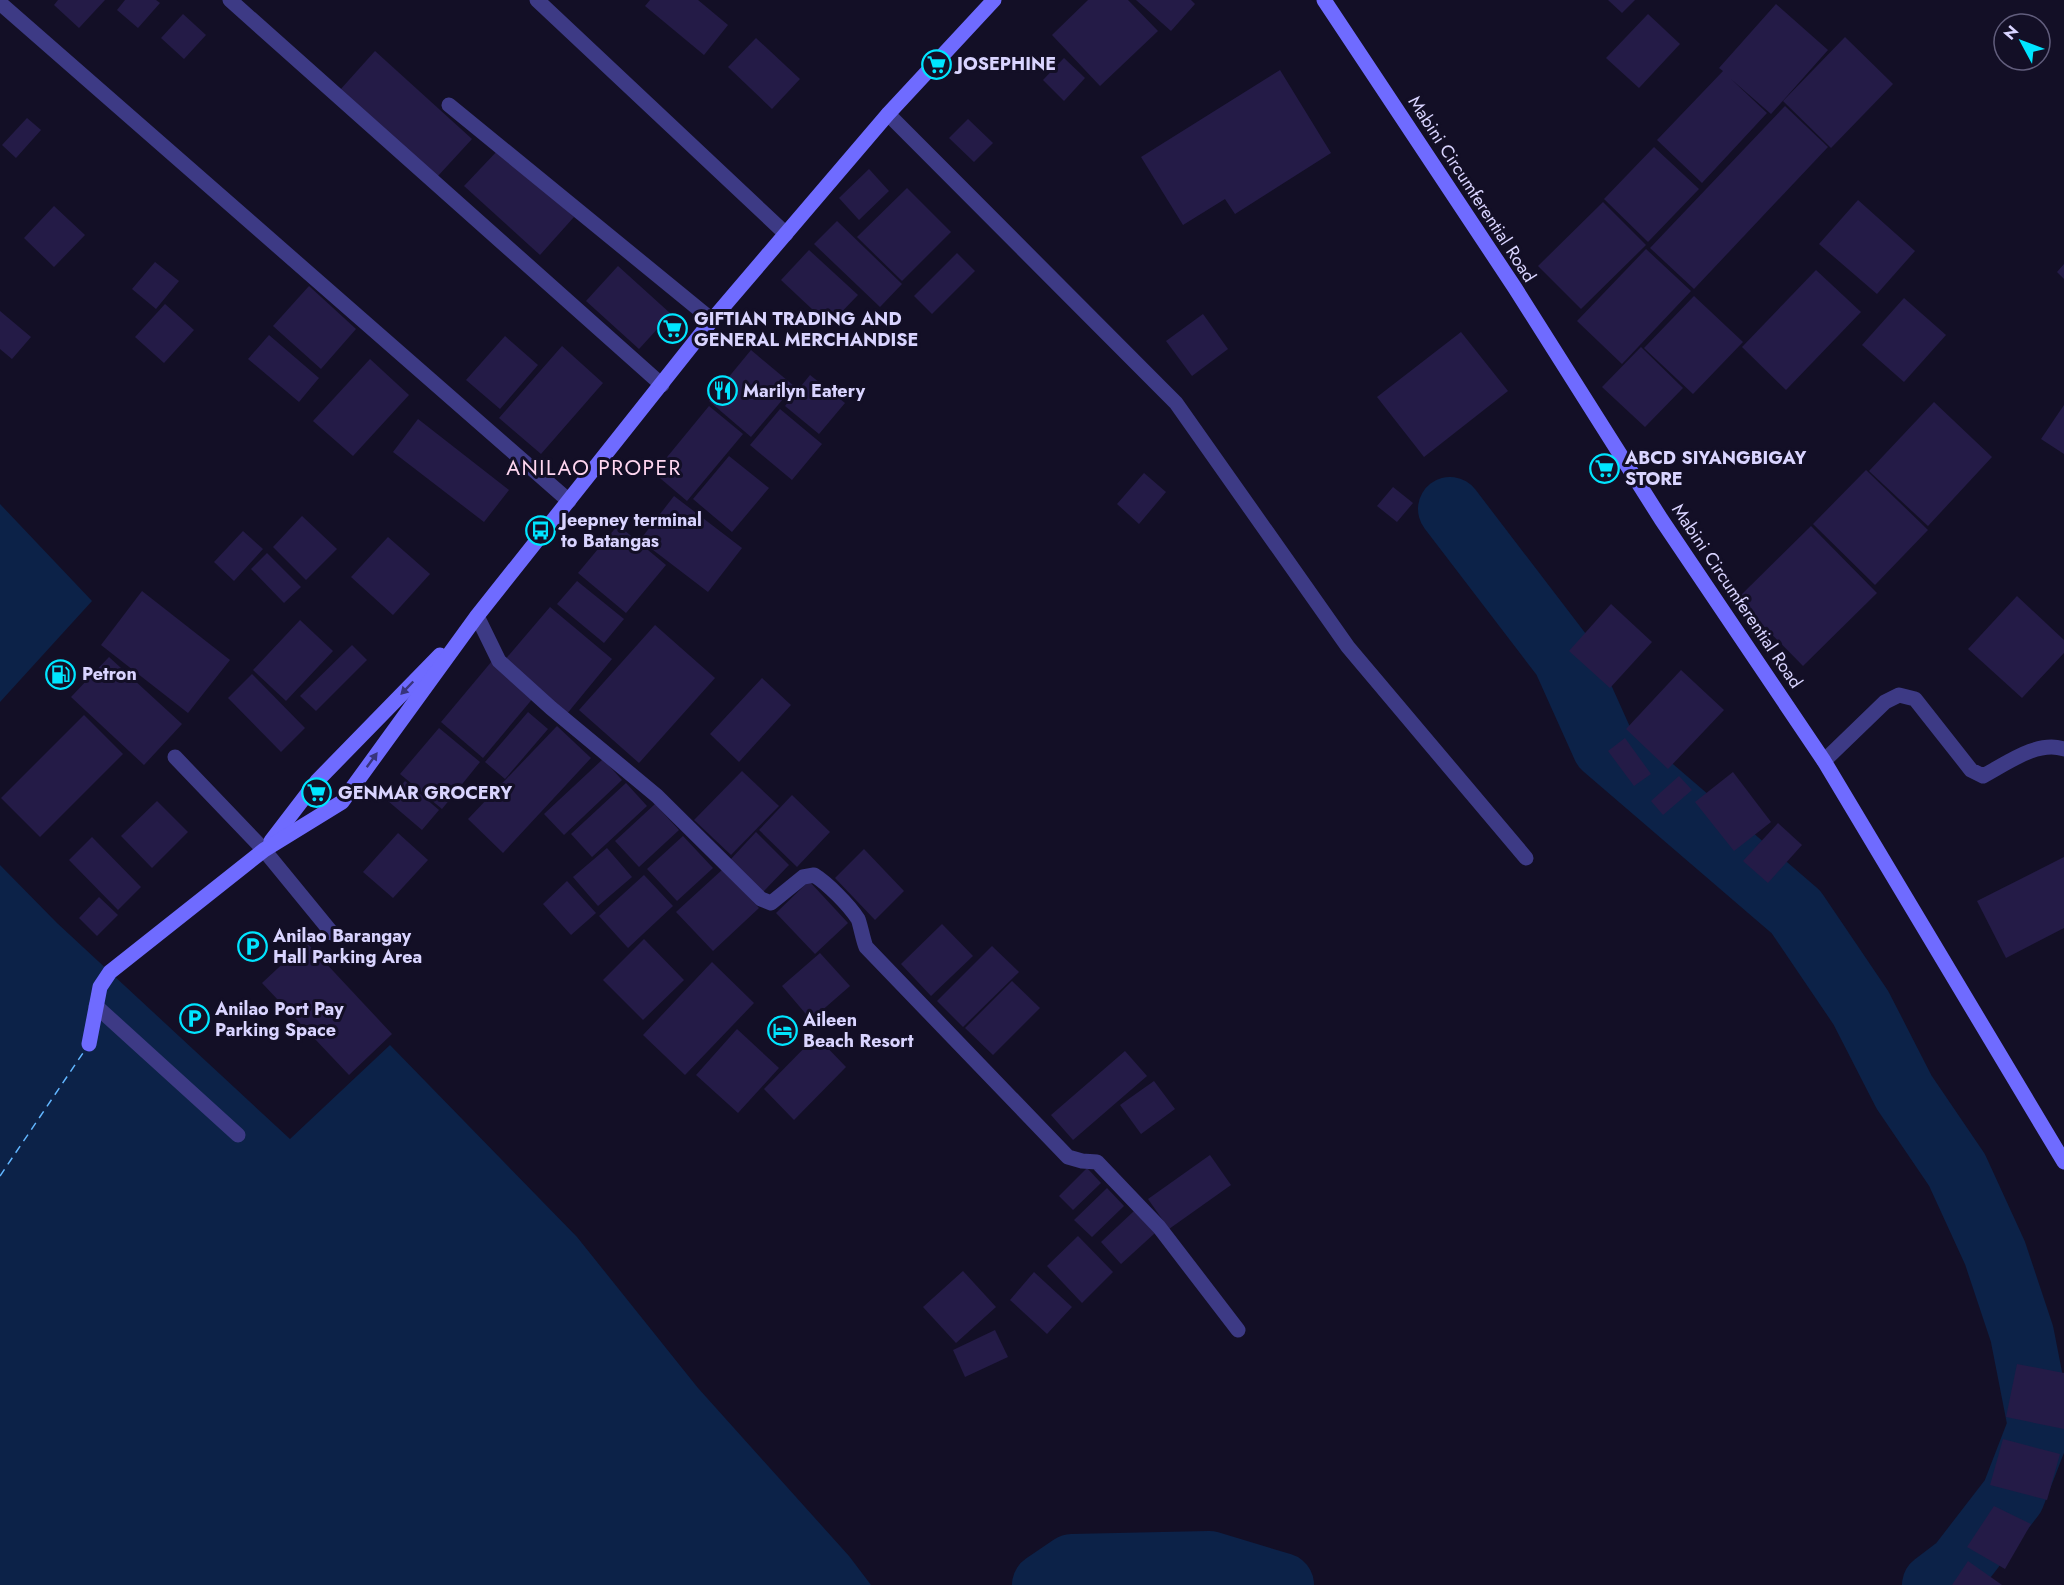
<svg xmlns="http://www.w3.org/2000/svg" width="2064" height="1585" viewBox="0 0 2064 1585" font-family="Jost,sans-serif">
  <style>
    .water { fill: #0c2248 }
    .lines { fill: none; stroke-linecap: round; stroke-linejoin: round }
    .river { stroke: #0c2248; stroke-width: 64 }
    .ferry { stroke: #62b6ff; stroke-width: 1.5; stroke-dasharray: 8 6; stroke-linecap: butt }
    .building { fill: #241b47 }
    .lane { stroke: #3d3a85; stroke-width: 15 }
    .street { stroke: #3d3a85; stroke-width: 15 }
    .secondary { stroke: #6f6bff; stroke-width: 15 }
    .oneway { fill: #38347d }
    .labels { text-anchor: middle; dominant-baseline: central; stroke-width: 6; stroke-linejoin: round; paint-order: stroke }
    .poi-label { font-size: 18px; font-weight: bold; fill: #d9d4ff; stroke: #130f26; text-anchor: start }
    .street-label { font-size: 18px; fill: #d9d4ff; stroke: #130f26 }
    .quarter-label { font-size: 21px; letter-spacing: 1.5px; fill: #ffd6f0; stroke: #130f26 }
  </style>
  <rect width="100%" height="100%" fill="#130f26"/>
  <g class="water">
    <path d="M0 504 92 601 0 702Z"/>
    <path d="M0 865 57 923 290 1139 390 1045 577 1237 698 1388 849 1556 871 1585H0Z"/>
  </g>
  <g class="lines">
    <g class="river">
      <path d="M1450 509 1564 658 1604 747 1796 912 1861 1008 1904 1092 1957 1170 1995 1253 2022 1334 2040 1426 2013 1496 1959 1566 1934 1585"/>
      <path d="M1044 1585 1072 1566 1209 1563 1282 1585"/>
    </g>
    <path class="ferry" d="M0 1176 85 1050"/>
  </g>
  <g class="building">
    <path d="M58 0H105L79 28 54 5Z"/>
    <path d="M125 0H156L160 3 138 28 117 10Z"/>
    <path d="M650 0H698L728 25 704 55 645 6Z"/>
    <path d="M1088 0H1128L1158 31 1100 86 1052 35Z"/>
    <path d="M1136 0H1191L1195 4 1171 31Z"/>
    <path d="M1608 0H1635L1622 13Z"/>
    <path d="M1776 4 1828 50 1771 114 1731 79 1767 113 1702 183 1657 140 1723 71 1719 68Z"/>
    <path d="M183 14 206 35 184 59 161 38Z"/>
    <path d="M1648 14 1680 44 1639 88 1606 58Z"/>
    <path d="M1845 37 1893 84 1831 148 1783 101Z"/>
    <path d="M756 38 800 79 772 109 728 67Z"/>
    <path d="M375 51 472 139 437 177 340 90Z"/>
    <path d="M1064 58 1085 78 1064 101 1043 80Z"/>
    <path d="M1280 70 1331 153 1235 214 1225 199 1183 225 1141 157Z"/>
    <path d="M1785 106 1828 147 1694 289 1650 248Z"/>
    <path d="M27 118 41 130 16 158 2 145Z"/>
    <path d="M968 119 993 143 974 162 949 138Z"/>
    <path d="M1654 147 1699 189 1648 242 1604 199Z"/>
    <path d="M499 149 574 217 540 255 464 186Z"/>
    <path d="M869 169 889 191 859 220 839 198Z"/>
    <path d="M907 188 951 232 902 281 857 237Z"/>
    <path d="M1858 200 1915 251 1877 294 1819 244Z"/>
    <path d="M1603 202 1646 245 1581 309 1538 266Z"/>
    <path d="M54 206 85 235 54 267 24 238Z"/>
    <path d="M837 221 902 284 880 307 814 244Z"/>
    <path d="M1646 249 1691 291 1622 364 1577 321Z"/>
    <path d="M809 250 858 295 829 325 781 280Z"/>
    <path d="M957 253 975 271 932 314 914 296Z"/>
    <path d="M155 262 179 281 156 309 132 289Z"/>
    <path d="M2064 264V279L2057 272Z"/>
    <path d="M618 266 671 314 639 349 586 301Z"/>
    <path d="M1816 270 1861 312 1786 390 1742 347Z"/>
    <path d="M309 286 356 329 321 369 273 326Z"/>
    <path d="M1694 296 1743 342 1693 394 1644 348Z"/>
    <path d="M1904 298 1946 335 1904 382 1862 345Z"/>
    <path d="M165 304 194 330 164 363 135 337Z"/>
    <path d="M0 311 31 337 12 359 0 349Z"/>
    <path d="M1203 314 1228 349 1192 376 1166 341Z"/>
    <path d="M1461 332 1508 391 1424 457 1377 397Z"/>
    <path d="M269 335 319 378 299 402 248 359Z"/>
    <path d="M505 336 538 365 500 409 466 380Z"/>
    <path d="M562 346 603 383 541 454 499 418Z"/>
    <path d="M1641 347 1683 388 1645 427 1602 387Z"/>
    <path d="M751 350 794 386 751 437 709 401Z"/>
    <path d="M370 359 409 395 353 456 313 421Z"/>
    <path d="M810 375 845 403 819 434 785 406Z"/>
    <path d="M1934 402 1992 457 1928 526 1869 471Z"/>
    <path d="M2064 405V454L2041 439Z"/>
    <path d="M709 406 743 434 687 501 654 473Z"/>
    <path d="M780 409 822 444 792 480 750 445Z"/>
    <path d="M418 419 509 490 484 522 393 452Z"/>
    <path d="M729 456 769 488 732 532 693 499Z"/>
    <path d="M1866 470 1928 530 1875 585 1813 524Z"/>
    <path d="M1144 473 1166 492 1139 524 1117 504Z"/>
    <path d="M1393 487 1413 503 1397 522 1377 506Z"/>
    <path d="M674 496 742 548 708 592 640 540Z"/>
    <path d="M302 516 337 549 306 580 273 547Z"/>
    <path d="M618 525 666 565 626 613 578 573Z"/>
    <path d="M1811 526 1877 593 1803 666 1737 599Z"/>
    <path d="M243 531 263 549 234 581 214 562Z"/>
    <path d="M388 537 430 574 393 615 351 577Z"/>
    <path d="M267 553 301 587 284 603 251 569Z"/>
    <path d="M577 581 624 619 604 643 557 604Z"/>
    <path d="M142 591 230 660 188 713 101 645Z"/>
    <path d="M2017 596 2064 640V653L2022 698 1968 649Z"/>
    <path d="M1611 604 1652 642 1610 688 1569 651Z"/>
    <path d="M550 607 612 659 566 715 503 662Z"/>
    <path d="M300 620 333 651 286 701 253 670Z"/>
    <path d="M655 625 715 678 639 763 579 710Z"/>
    <path d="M352 645 367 660 316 711 300 696Z"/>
    <path d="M109 657 182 724 144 765 71 697Z"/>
    <path d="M492 661 534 697 483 758 441 722Z"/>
    <path d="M1681 670 1724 710 1668 769 1626 729Z"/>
    <path d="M252 674 305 728 281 752 228 698Z"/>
    <path d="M762 678 791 705 739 762 710 734Z"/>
    <path d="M528 712 548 729 505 779 485 762Z"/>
    <path d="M84 715 123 754 40 837 1 798Z"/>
    <path d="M557 726 591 758 503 853 468 819Z"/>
    <path d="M439 728 480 762 442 809 400 774Z"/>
    <path d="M1625 738 1651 774 1634 786 1608 751Z"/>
    <path d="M603 759 622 780 564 835 544 814Z"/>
    <path d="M742 771 779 806 731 855 694 820Z"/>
    <path d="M1733 772 1771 822 1734 851 1695 802Z"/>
    <path d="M1679 776 1692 790 1663 815 1651 801Z"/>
    <path d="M405 781 439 810 422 830 388 801Z"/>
    <path d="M626 783 647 806 592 857 571 834Z"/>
    <path d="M792 795 830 832 797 867 759 830Z"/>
    <path d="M157 801 188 832 152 868 121 836Z"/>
    <path d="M655 804 679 830 639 867 615 841Z"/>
    <path d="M1778 823 1802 845 1768 883 1743 861Z"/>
    <path d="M756 832 789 865 763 892 730 860Z"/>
    <path d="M398 833 428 860 393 898 363 872Z"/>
    <path d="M683 836 713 868 677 901 647 869Z"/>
    <path d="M92 837 141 887 118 910 69 860Z"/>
    <path d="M607 848 632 877 598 906 573 877Z"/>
    <path d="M864 849 904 891 875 920 835 878Z"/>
    <path d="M2064 857V928L2006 958 1977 901Z"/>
    <path d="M723 869 759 908 713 951 676 912Z"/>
    <path d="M644 875 673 906 628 948 599 916Z"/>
    <path d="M567 881 596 913 571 935 543 904Z"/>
    <path d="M809 881 848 923 815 954 776 913Z"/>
    <path d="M99 897 118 915 97 936 79 918Z"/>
    <path d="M942 924 973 956 931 996 901 964Z"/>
    <path d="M644 939 684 980 643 1020 603 980Z"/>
    <path d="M306 942 392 1034 349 1075 262 983Z"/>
    <path d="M992 946 1019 972 963 1027 937 1001Z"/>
    <path d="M820 953 850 986 811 1020 782 986Z"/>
    <path d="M712 962 754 1003 685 1075 643 1035Z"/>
    <path d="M1012 981 1040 1008 993 1055 965 1028Z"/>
    <path d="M737 1029 779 1068 738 1113 696 1075Z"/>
    <path d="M816 1036 846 1067 794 1120 764 1089Z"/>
    <path d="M1125 1051 1147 1076 1073 1140 1051 1115Z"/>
    <path d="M1154 1081 1175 1109 1141 1134 1120 1105Z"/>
    <path d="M1210 1155 1231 1185 1169 1229 1148 1199Z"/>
    <path d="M1087 1168 1101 1183 1073 1210 1059 1196Z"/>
    <path d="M1107 1188 1124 1206 1092 1237 1074 1220Z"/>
    <path d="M1134 1211 1155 1233 1121 1264 1101 1242Z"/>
    <path d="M1078 1236 1113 1272 1082 1303 1047 1266Z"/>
    <path d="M963 1271 996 1307 956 1343 923 1307Z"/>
    <path d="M1034 1272 1072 1307 1047 1334 1010 1300Z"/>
    <path d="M995 1330 1008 1357 965 1377 953 1350Z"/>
    <path d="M2017 1364 2064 1373V1429L2006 1417Z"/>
    <path d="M2003 1439 2060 1454 2047 1500 1990 1485Z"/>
    <path d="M1994 1506 2031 1524 2005 1569 1967 1547Z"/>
    <path d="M1968 1561 2002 1585H1952Z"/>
  </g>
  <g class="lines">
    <g class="lane">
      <path d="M537 0 786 234"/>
      <path d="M449 105 712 320"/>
      <path d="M175 757 264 850 332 933"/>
      <path d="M96 1006 238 1135"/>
    </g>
    <g class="street">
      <path d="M230 0 662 385"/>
      <path d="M0 3 569 501"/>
      <path d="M888 114 1176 403 1348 647 1526 858"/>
      <path d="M477 616 499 661 551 708 657 796 761 899 771 903 803 877 814 875C827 883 849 905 858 919 860 923 863 940 866 947L1068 1157 1082 1161 1097 1162 1159 1227 1238 1330"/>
      <path d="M1824 761 1885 702 1899 695 1915 699 1971 770 1983 776C2006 764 2037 740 2064 749"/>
    </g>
    <g class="secondary">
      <path d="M1324 0 1515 288 1661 519 1824 761 2064 1162"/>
      <path d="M271 841 317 781 440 655"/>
      <path d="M89 1044 100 987 110 972 264 850 342 802 477 616 712 320 888 114 994 0"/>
    </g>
  </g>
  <defs><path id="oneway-solid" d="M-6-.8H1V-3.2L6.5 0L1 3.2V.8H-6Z" transform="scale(1.5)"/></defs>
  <g class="oneway">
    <use href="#oneway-solid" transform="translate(407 688) rotate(134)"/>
    <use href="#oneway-solid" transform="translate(372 760) rotate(-54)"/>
  </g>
  <defs>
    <symbol id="supermarket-ring" viewBox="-11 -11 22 22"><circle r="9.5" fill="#130f26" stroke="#00e5ff" stroke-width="1.5"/><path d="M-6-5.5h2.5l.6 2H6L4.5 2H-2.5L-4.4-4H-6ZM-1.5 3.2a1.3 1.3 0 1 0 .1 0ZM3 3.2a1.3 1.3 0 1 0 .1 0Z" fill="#00e5ff"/></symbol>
    <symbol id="restaurant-ring" viewBox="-11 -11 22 22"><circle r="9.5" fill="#130f26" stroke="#00e5ff" stroke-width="1.5"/><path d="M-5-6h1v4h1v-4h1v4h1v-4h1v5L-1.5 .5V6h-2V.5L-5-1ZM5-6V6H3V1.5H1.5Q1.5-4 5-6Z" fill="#00e5ff"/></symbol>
    <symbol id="bus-ring" viewBox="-11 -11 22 22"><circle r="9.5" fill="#130f26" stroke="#00e5ff" stroke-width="1.5"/><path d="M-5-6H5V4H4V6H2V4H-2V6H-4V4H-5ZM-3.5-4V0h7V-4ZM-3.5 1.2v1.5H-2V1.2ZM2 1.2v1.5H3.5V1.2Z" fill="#00e5ff"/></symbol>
    <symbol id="fuel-ring" viewBox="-11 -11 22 22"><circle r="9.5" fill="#130f26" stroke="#00e5ff" stroke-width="1.5"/><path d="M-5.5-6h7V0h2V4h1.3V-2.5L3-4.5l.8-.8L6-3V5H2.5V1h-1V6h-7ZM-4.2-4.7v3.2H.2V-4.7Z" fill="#00e5ff"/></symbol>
    <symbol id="parking-ring" viewBox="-11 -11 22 22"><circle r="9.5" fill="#130f26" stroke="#00e5ff" stroke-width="1.5"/><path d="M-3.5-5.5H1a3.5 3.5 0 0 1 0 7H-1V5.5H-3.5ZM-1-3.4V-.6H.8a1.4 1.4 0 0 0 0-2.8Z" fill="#00e5ff"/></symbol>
    <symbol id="hotel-ring" viewBox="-11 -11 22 22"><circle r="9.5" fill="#130f26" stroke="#00e5ff" stroke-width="1.5"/><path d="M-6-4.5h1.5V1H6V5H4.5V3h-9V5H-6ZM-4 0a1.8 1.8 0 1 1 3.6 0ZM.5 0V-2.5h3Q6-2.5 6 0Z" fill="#00e5ff"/></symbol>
  </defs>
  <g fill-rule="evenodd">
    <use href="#supermarket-ring" x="920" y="48" width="33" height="33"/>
    <use href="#supermarket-ring" x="656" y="312" width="33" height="33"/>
    <use href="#restaurant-ring" x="706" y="374" width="33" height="33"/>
    <use href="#supermarket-ring" x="1588" y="452" width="33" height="33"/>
    <use href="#bus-ring" x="524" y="514" width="33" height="33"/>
    <use href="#fuel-ring" x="44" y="658" width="33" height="33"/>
    <use href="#supermarket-ring" x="300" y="776" width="33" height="33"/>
    <use href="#parking-ring" x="236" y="930" width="33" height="33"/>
    <use href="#parking-ring" x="178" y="1002" width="33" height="33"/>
    <use href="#hotel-ring" x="766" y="1014" width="33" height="33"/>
  </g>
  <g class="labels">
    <g class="poi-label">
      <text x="957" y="64">JOSEPHINE</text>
      <text x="694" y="319">GIFTIAN TRADING AND<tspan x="694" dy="21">GENERAL MERCHANDISE</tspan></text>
      <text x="743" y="391">Marilyn Eatery</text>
      <text x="1625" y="458">ABCD SIYANGBIGAY<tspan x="1625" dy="21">STORE</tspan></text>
      <text x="561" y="520">Jeepney terminal<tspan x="561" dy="21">to Batangas</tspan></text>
      <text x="82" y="674">Petron</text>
      <text x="338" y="793">GENMAR GROCERY</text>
      <text x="273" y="936">Anilao Barangay<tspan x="273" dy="21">Hall Parking Area</tspan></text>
      <text x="215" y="1009">Anilao Port Pay<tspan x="215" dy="21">Parking Space</tspan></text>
      <text x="803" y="1020">Aileen<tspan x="803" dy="21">Beach Resort</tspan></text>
    </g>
    <g class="street-label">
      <text transform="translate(1472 189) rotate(57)">Mabini Circumferential Road</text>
      <text transform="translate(1737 596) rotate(56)">Mabini Circumferential Road</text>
    </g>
    <g class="quarter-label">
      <text x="594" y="468">ANILAO PROPER</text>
    </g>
  </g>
  <g transform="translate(2022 42) rotate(311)"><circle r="28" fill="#130f26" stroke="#625e7d" stroke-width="1.5"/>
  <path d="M0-4.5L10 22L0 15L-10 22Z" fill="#00e5ff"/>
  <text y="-9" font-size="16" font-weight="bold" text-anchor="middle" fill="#d9d4ff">N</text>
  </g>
</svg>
